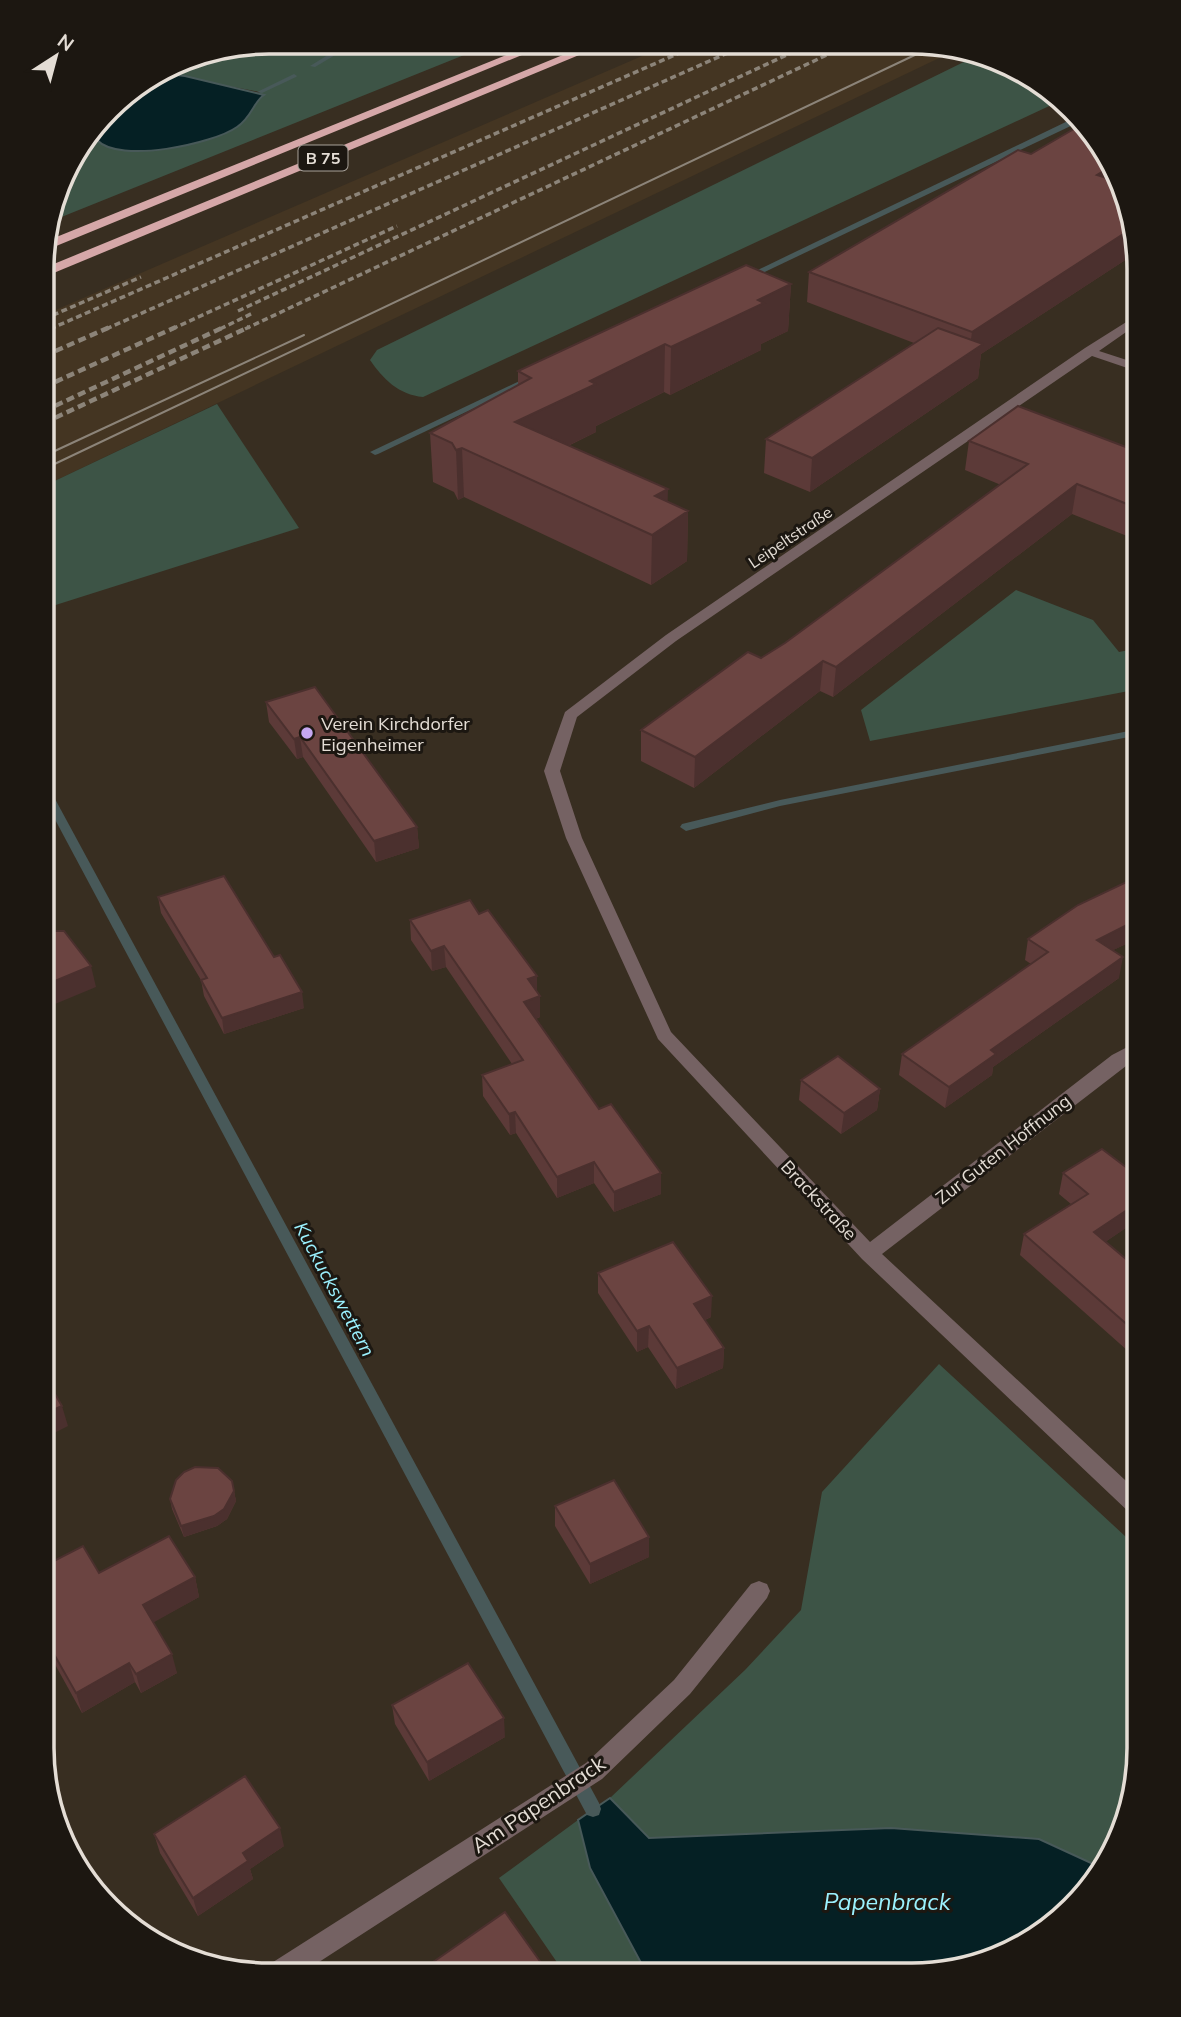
<svg xmlns="http://www.w3.org/2000/svg" width="1181" height="2017" viewBox="0 0 1181 2017" font-family="Mulish,sans-serif">
  <style>
    .built { fill: #443522 }
    .green { fill: #3d5446 }
    .water { fill: #052024; stroke: #485959; stroke-width: 2 }
    .lines { fill: none; stroke-linecap: round; stroke-linejoin: round }
    .stream { fill: #485959; fill-rule: evenodd }
    .street { fill: #756263; fill-rule: evenodd }
    .highway { fill: #d5a7a8; fill-rule: evenodd }
    .tram { stroke: #8c8479; stroke-width: 2 }
    .rail-far1 { stroke: #8c8479; stroke-width: 3.5; stroke-dasharray: 6 3.5; stroke-linecap: butt }
    .rail { stroke: #8c8479; stroke-width: 4.5; stroke-dasharray: 8 4.5; stroke-linecap: butt }
    .wall { fill: #5c3a38 }
    .shaded-wall { fill: #4b302e }
    .building { fill: #6b4441; stroke: #4b302e; stroke-width: 2 }
    .poi-dot { fill: #c5a7f1; stroke: #1c1711; stroke-width: 2.5 }
    .labels { text-anchor: middle; dominant-baseline: central; stroke-width: 6; stroke-linejoin: round; paint-order: stroke }
    .shield { fill: #1c1711; stroke: #a8a29a; stroke-width: 2 }
    .shield-label { font-size: 16px; font-weight: bold; fill: #e4ddd5 }
    .far-street-label { font-size: 16px; fill: #e4ddd5; stroke: #1c1711 }
    .poi-label { font-size: 18px; fill: #e4ddd5; stroke: #1c1711; text-anchor: start }
    .street-label { font-size: 18px; fill: #e4ddd5; stroke: #1c1711 }
    .water-label { font-size: 19px; font-style: italic; fill: #9bf1fe; stroke: #1c1711 }
    .near-street-label { font-size: 21px; fill: #e4ddd5; stroke: #1c1711 }
    .near-water-label { font-size: 23px; font-style: italic; fill: #9bf1fe; stroke: #1c1711 }
    .rim { fill: none; stroke: #e4ddd5; stroke-width: 3.5 }
  </style>
  <rect width="100%" height="100%" fill="#382e21"/>
  <path class="built" d="M672 43 942 44 956 50 44 486V315Z"/>
  <g class="green">
    <path d="M269 42 494 43 49 222 66 168 103 119 99 131 166 148 197 143 229 132 260 92 160 73 182 59Z"/>
    <path d="M974 57 1051 89 1060 101 423 397C399 395 383 379 370 360L377 350Z"/>
    <path d="M217 404 299 528 43 609 44 486Z"/>
    <path d="M1016 590 1093 620 1119 652 1139 648V689L870 741 861 710Z"/>
    <path d="M939 1364 1139 1549 1138 1763 1122 1835 1102 1868 1039 1839 891 1828 648 1838 610 1798 745 1670 801 1610 822 1492Z"/>
    <path d="M578 1820 590 1868 647 1974H565L499 1878Z"/>
  </g>
  <g class="water">
    <path d="M160 73 185 76 264 95C254 101 252 117 237 127 213 144 119 164 97 140 103 105 132 90 160 73Z"/>
    <path d="M610 1798 649 1838 891 1828 1039 1839 1102 1868 1092 1886 999 1958 913 1975 647 1974 590 1868 578 1820Z"/>
  </g>
  <g class="lines">
    <g class="stream">
      <path d="M349 42H357L315 67 310 66Z"/>
      <path d="M294 74 297 76 296 77 262 93 257 92Z"/>
      <path d="M1072 119 1077 123 750 279 743 277Z"/>
      <path d="M528 377 535 379 378 454 375 455 370 452Z"/>
      <path d="M1139 729V735L780 806 686 831 680 827 682 824 780 800Z"/>
      <path d="M43 783 48 786 599 1803 601 1809 599 1815 593 1817 587 1815 43 797Z"/>
    </g>
    <g class="street">
      <path d="M1139 314V323L1099 351 1139 364V372L1092 356 676 641 577 717 560 771 582 838 671 1032 870 1242 1112 1055 1139 1041V1056L882 1254 1139 1493V1516L1131 1514 862 1259 658 1039 566 838 544 771 565 712 666 635 1085 348Z"/>
      <path d="M759 1581 767 1584 770 1591 767 1598 690 1694 602 1779 302 1973H266L270 1964 586 1763 674 1680 751 1584Z"/>
    </g>
    <g class="highway">
      <path d="M536 43H551L44 251V242Z"/>
      <path d="M592 43H608L44 277V268Z"/>
    </g>
    <g class="tram">
      <path d="M44 456 304 335"/>
      <path d="M44 469 938 44"/>
    </g>
    <g class="rail-far1">
      <path d="M238 311 810 44"/>
      <path d="M44 319 141 277"/>
      <path d="M50 329 702 43"/>
      <path d="M106 329 750 43"/>
      <path d="M172 329 397 226"/>
      <path d="M220 329 253 313"/>
      <path d="M245 329 850 44"/>
    </g>
    <g class="rail">
      <path d="M44 331 54 327"/>
      <path d="M44 356 110 327"/>
      <path d="M44 387 176 327"/>
      <path d="M44 411 224 327"/>
      <path d="M44 423 249 327"/>
    </g>
  </g>
  <g class="wall">
    <path d="M1122 182 1136 253 981 354 978 378 810 492 764 473 766 439 914 343 807 302 809 272Z"/>
    <path d="M791 284 788 331 761 344V350L670 395 664 392 596 426V432L568 446 667 502 688 511 687 561 651 585 464 497 458 500 454 492 433 482 430 433 518 385V371Z"/>
    <path d="M969 441 1139 452V526L1127 536 1072 514 833 697 820 691 694 788 641 761V730L761 658 785 643 1001 485 965 470Z"/>
    <path d="M266 702 417 827 419 848 376 862 303 757 297 759 269 722Z"/>
    <path d="M1139 876V938L1113 950 1119 978 993 1067 992 1075 945 1108 899 1075 902 1054 1031 964 1025 960 1028 939Z"/>
    <path d="M158 897 304 1008 224 1034 204 996 201 980 161 913Z"/>
    <path d="M410 920 537 992 540 1017 536 1019 599 1109 661 1173V1194L614 1212 594 1183 557 1198 516 1133 510 1135 483 1096 482 1075 512 1064 446 967 432 971 411 940Z"/>
    <path d="M801 1080 880 1089 877 1110 841 1134 799 1100Z"/>
    <path d="M1063 1173 1139 1177V1219L1105 1242 1139 1270V1358L1137 1359 1020 1255 1024 1234 1071 1204 1059 1194Z"/>
    <path d="M598 1273 711 1317 705 1320 724 1348 723 1368 676 1389 648 1347 637 1352 598 1293Z"/>
    <path d="M232 1481 236 1501 227 1519 217 1526 184 1537 172 1509 170 1499Z"/>
    <path d="M555 1506 649 1557 590 1584 555 1526Z"/>
    <path d="M42 1567 99 1573 195 1577 199 1597 153 1622 177 1673 141 1693 135 1682 82 1713 42 1641Z"/>
    <path d="M392 1705 505 1737 429 1781 395 1724Z"/>
    <path d="M154 1834 284 1846 250 1869 253 1879 198 1916 160 1853Z"/>
  </g>
  <g class="shaded-wall">
    <path d="M1110 167 1122 182 1097 175Z"/>
    <path d="M1131 229 1136 253 981 354 978 378 810 492 812 458 969 354 972 332Z"/>
    <path d="M791 284 788 331 761 344V350L670 395 671 347 758 300Z"/>
    <path d="M665 344 664 392 596 426V432L516 471 515 422 590 381Z"/>
    <path d="M462 448 464 497 458 500 456 450Z"/>
    <path d="M1077 484 1072 514 833 697 836 667Z"/>
    <path d="M668 489 667 525 688 511 687 561 651 585 652 535 655 496Z"/>
    <path d="M1139 501V526L1127 536 1132 506Z"/>
    <path d="M823 661 820 691 694 788 695 757Z"/>
    <path d="M300 737 303 757 297 759 294 739Z"/>
    <path d="M417 827 419 848 376 862 374 841Z"/>
    <path d="M1139 919V938L1092 960 1097 940Z"/>
    <path d="M444 946 446 967 432 971 431 951Z"/>
    <path d="M1123 957 1119 978 993 1067 992 1075 945 1108 949 1087 991 1050Z"/>
    <path d="M91 966 96 987 43 1009V986Z"/>
    <path d="M537 976V997L528 979Z"/>
    <path d="M302 992 304 1008 224 1034 222 1018Z"/>
    <path d="M540 996V1017L524 1023V1002Z"/>
    <path d="M880 1089 877 1110 841 1134 844 1113Z"/>
    <path d="M515 1112 516 1133 510 1135 509 1114Z"/>
    <path d="M594 1162V1183L557 1198V1177Z"/>
    <path d="M661 1173V1194L614 1212V1192Z"/>
    <path d="M1139 1202V1219L1089 1253 1094 1232Z"/>
    <path d="M712 1296 711 1317 693 1325 694 1304Z"/>
    <path d="M649 1326 648 1347 637 1352V1331Z"/>
    <path d="M724 1348 723 1368 676 1389 677 1368Z"/>
    <path d="M62 1406 68 1426 42 1439V1415Z"/>
    <path d="M50 1482 56 1502 42 1509V1485Z"/>
    <path d="M234 1491 236 1501 227 1519 217 1526 184 1537 181 1526Z"/>
    <path d="M649 1537V1557L590 1584V1564Z"/>
    <path d="M195 1577 199 1597 149 1625 143 1605Z"/>
    <path d="M172 1654 177 1673 141 1693 136 1674Z"/>
    <path d="M129 1663 135 1682 82 1713 76 1693Z"/>
    <path d="M504 1718 505 1737 429 1781 427 1762Z"/>
    <path d="M280 1828 284 1846 250 1869 253 1879 198 1916 193 1898 243 1853Z"/>
  </g>
  <g class="building">
    <path d="M1079 126 1110 167 1097 175 1122 183 1131 229 972 332 809 272 1018 150 1031 154Z"/>
    <path d="M746 265 791 284 758 300 764 303 671 347 665 344 590 381 596 384 515 422 668 489 655 496 688 511 652 535 462 448 456 450 452 443 430 433 531 378 518 371Z"/>
    <path d="M938 328 983 344 812 458 766 439Z"/>
    <path d="M1018 406 1139 452V501L1132 506 1077 484 836 667 823 661 695 757 641 730 748 652 761 658 785 643 1028 464 969 441Z"/>
    <path d="M315 687 417 827 374 841 300 737 294 739 266 702Z"/>
    <path d="M224 876 274 957 280 955 302 992 222 1018 201 980 207 978 158 897Z"/>
    <path d="M1139 876V919L1097 940 1123 957 991 1050 996 1054 949 1087 902 1054 1048 952 1028 939 1078 905Z"/>
    <path d="M470 900 479 914 488 910 537 976 528 979 540 996 524 1002 599 1109 611 1104 661 1173 614 1192 594 1162 557 1177 515 1112 509 1114 482 1075 523 1060 444 946 431 951 410 920Z"/>
    <path d="M53 931H64L91 966 43 986V936Z"/>
    <path d="M838 1056 880 1089 844 1113 801 1080Z"/>
    <path d="M1102 1149 1139 1177V1202L1094 1232 1139 1270V1335L1024 1234 1088 1194 1063 1173Z"/>
    <path d="M673 1242 712 1296 694 1304 724 1348 677 1368 649 1326 637 1331 598 1273Z"/>
    <path d="M45 1377 62 1406 42 1415V1379Z"/>
    <path d="M195 1467 218 1468 232 1481 234 1491 224 1509 214 1516 181 1526 170 1499 176 1480 184 1472Z"/>
    <path d="M42 1469 50 1482 42 1485Z"/>
    <path d="M614 1480 649 1537 590 1564 555 1506Z"/>
    <path d="M169 1536 195 1577 143 1605 172 1654 136 1674 129 1663 76 1693 42 1633V1567L83 1546 99 1573Z"/>
    <path d="M468 1663 504 1718 427 1762 392 1705Z"/>
    <path d="M245 1776 280 1828 243 1853 248 1861 193 1898 154 1834Z"/>
    <path d="M505 1912 549 1974H416Z"/>
  </g>
  <circle class="poi-dot" cx="307" cy="733" r="7"/>
  <g class="labels">
    <rect class="shield" x="298.5" y="145.5" width="49" height="25" rx="5"/>
    <g class="shield-label">
      <text x="323" y="158">B 75</text>
    </g>
    <g class="far-street-label">
      <text transform="translate(790 537) rotate(-34)">Leipeltstraße</text>
    </g>
    <g class="poi-label">
      <text x="321" y="723">Verein Kirchdorfer<tspan x="321" dy="21">Eigenheimer</tspan></text>
    </g>
    <g class="street-label">
      <text transform="translate(1003 1149) rotate(-38)">Zur Guten Hoffnung</text>
      <text transform="translate(819 1200) rotate(47)">Brackstraße</text>
    </g>
    <g class="water-label">
      <text transform="translate(335 1289) rotate(62)">Kuckuckswettern</text>
    </g>
    <g class="near-street-label">
      <text transform="translate(538 1804) rotate(-34)">Am Papenbrack</text>
    </g>
    <g class="near-water-label">
      <text x="887" y="1901">Papenbrack</text>
    </g>
  </g>
  <path d="M0 0H1181V2017H0ZM269 54H912A215 215 0 0 1 1127 269V1748A215 215 0 0 1 912 1963H269A215 215 0 0 1 54 1748V269A215 215 0 0 1 269 54Z" fill="#1c1711" fill-rule="evenodd"/>
  <path class="rim" d="M269 54H912A215 215 0 0 1 1127 269V1748A215 215 0 0 1 912 1963H269A215 215 0 0 1 54 1748V269A215 215 0 0 1 269 54Z"/>
  <g transform="translate(56 56) rotate(36)" stroke="#1c1711" stroke-width="5" paint-order="stroke">
  <path d="M0-5L12 26L0 18L-12 26Z" fill="#e4ddd5"/>
  <text y="-10" font-size="19" font-weight="bold" text-anchor="middle" fill="#e4ddd5">N</text>
  </g>
</svg>
